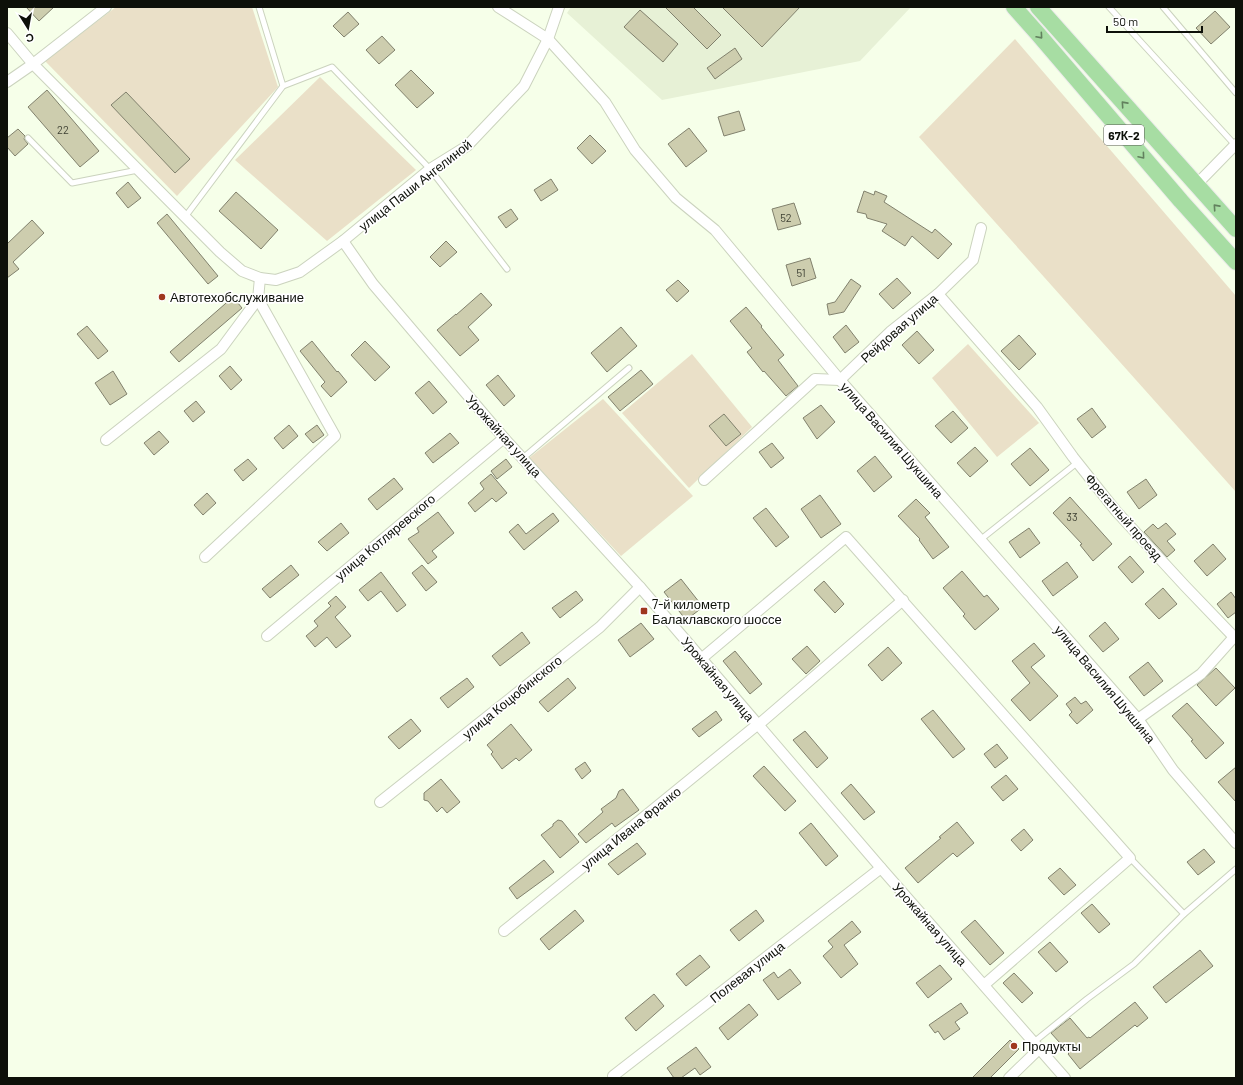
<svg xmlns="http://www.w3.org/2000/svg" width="1243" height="1085" viewBox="0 0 1243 1085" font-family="Barlow,sans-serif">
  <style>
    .built { fill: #e7f1d6 }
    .green { fill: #eae0c8 }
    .building { fill: #cdcdae; stroke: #81816d }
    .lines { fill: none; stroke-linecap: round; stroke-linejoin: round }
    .service-casing { stroke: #cbd3be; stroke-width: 7 }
    .minor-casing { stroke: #cbd3be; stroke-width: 12 }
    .primary-casing { stroke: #ececeb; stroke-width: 18 }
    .service { stroke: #fff; stroke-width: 5 }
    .minor { stroke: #fff; stroke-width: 10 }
    .primary { stroke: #a7dda3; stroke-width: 16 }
    .oneway { stroke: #62815e }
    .poi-dot { fill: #9f371e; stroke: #fff; stroke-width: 1.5 }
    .labels { text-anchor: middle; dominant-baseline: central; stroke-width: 3.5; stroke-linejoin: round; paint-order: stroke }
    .number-label { font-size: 11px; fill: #3d3f32 }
    .shield { fill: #fff; stroke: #565853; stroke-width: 1 }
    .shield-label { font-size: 12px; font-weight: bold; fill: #0d1009 }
    .street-label { font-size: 13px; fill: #0d1009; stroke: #fff }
    .poi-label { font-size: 13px; fill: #0d1009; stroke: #fff; text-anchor: start }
  </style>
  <rect width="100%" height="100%" fill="#f6ffe9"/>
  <path class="built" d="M571 7H911L860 61 662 100 567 13Z"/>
  <g class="green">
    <path d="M116 7H252L278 87 177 196 45 61Z"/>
    <path d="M1015 39 1236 296V492L919 137Z"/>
    <path d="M320 77 416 170 327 241 235 160Z"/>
    <path d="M968 344 1039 423 997 457 932 378Z"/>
    <path d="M692 354 752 427 689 488 622 413Z"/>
    <path d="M603 399 693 496 621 556 529 458Z"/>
  </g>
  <g class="building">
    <path d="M26 7H54L39 21Z"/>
    <path d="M665 7H693L721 35 707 49Z"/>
    <path d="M722 7H800L762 47Z"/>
    <path d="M640 10 678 44 663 62 624 27Z"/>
    <path d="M1215 11 1230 27 1211 44 1196 28Z"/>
    <path d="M348 12 359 24 344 37 333 26Z"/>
    <path d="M382 36 395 50 379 64 366 50Z"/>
    <path d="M735 48 742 59 715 79 707 68Z"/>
    <path d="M411 70 434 93 417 108 395 85Z"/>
    <path d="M47 90 99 151 80 167 28 107Z"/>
    <path d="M126 92 190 159 175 173 111 105Z"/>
    <path d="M739 111 745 130 724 136 718 117Z"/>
    <path d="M689 128 707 151 686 167 668 144Z"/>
    <path d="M18 129 25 136 24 139 28 144 15 156 7 147V138Z"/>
    <path d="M590 135 606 151 592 164 577 148Z"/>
    <path d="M551 179 558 190 541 201 534 190Z"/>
    <path d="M128 182 141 198 128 208 116 193Z"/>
    <path d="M864 191 874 195 875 191 887 196 884 202 932 233 935 229 952 244 938 259 912 236 905 246 882 231 887 224 867 218 866 214 857 212Z"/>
    <path d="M236 192 278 230 261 249 219 211Z"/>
    <path d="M794 203 801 224 778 230 772 209Z"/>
    <path d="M511 209 518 219 506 228 498 217Z"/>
    <path d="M167 214 218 276 208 284 157 223Z"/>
    <path d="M32 220 44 233 13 262 19 269 7 278V244Z"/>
    <path d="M446 241 457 252 440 267 430 257Z"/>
    <path d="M810 258 816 278 792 286 786 265Z"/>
    <path d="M897 278 911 293 893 309 879 294Z"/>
    <path d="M851 279 861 286 844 312 829 315 827 304 835 302Z"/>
    <path d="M678 280 689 291 677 302 666 290Z"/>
    <path d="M481 293 492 305 468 327 479 340 460 356 437 330 456 314V315Z"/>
    <path d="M233 297 242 308 179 362 170 352Z"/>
    <path d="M746 307 762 326 761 327 784 355 778 360 798 386 786 396 764 371 763 372 747 352 752 348 730 321Z"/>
    <path d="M846 325 859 342 845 353 833 337Z"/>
    <path d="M87 326 108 351 98 359 77 334Z"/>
    <path d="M621 327 637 346 607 372 591 353Z"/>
    <path d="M917 331 934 350 919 364 902 345Z"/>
    <path d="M1019 335 1036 354 1019 370 1001 351Z"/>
    <path d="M312 341 337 372 338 371 347 382 331 397 321 386 325 382 300 351Z"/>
    <path d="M365 341 390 367 375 381 351 355Z"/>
    <path d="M230 366 242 380 231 390 219 376Z"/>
    <path d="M641 370 653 384 620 411 608 397Z"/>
    <path d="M113 371 127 394 110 405 95 383Z"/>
    <path d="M498 375 515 396 504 406 486 385Z"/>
    <path d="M429 381 447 402 433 414 415 393Z"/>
    <path d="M196 401 205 412 193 422 184 411Z"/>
    <path d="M821 405 835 422 817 439 803 418Z"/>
    <path d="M1092 408 1106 427 1092 438 1077 419Z"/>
    <path d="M953 411 968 428 951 443 935 426Z"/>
    <path d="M724 414 741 434 726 446 709 426Z"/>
    <path d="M289 425 298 436 283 449 274 438Z"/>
    <path d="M317 425 324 435 313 443 305 434Z"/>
    <path d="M159 431 169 442 154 455 144 443Z"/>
    <path d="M450 433 459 443 433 463 425 453Z"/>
    <path d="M772 443 784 458 771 468 759 452Z"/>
    <path d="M975 447 988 461 970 477 957 463Z"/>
    <path d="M1030 448 1049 470 1030 486 1011 464Z"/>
    <path d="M875 456 892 477 874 492 857 471Z"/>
    <path d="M248 459 257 469 243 481 234 470Z"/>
    <path d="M506 459 512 467 497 479 491 471Z"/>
    <path d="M491 474 507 493 496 502 492 498 475 512 468 503 484 489 480 483Z"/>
    <path d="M394 478 403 489 377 510 368 499Z"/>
    <path d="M1146 479 1157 495 1139 509 1127 492Z"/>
    <path d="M207 493 216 503 203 515 194 505Z"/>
    <path d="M820 495 841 524 821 538 801 509Z"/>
    <path d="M1070 497 1112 544 1093 561 1080 545 1082 544 1053 513Z"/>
    <path d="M916 499 930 513 925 517 949 547 933 559 919 540 920 539 898 516Z"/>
    <path d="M766 508 789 537 776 547 753 518Z"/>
    <path d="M438 512 454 533 432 551 437 557 428 564 408 539 419 532 417 528Z"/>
    <path d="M553 513 559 521 524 550 509 532 518 524 526 534Z"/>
    <path d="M341 523 349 533 327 551 318 542Z"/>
    <path d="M1166 523 1176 534 1167 541 1175 550 1167 557 1144 532 1153 524 1158 529Z"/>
    <path d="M1029 528 1040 543 1020 558 1009 542Z"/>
    <path d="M1213 544 1226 559 1207 576 1194 561Z"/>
    <path d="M1130 556 1144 572 1132 583 1118 567Z"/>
    <path d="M1067 562 1078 577 1053 596 1042 581Z"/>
    <path d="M291 565 299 575 270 598 262 589Z"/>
    <path d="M422 565 437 582 426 591 412 573Z"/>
    <path d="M962 571 984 597 987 595 999 609 975 630 963 616 965 614 943 588Z"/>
    <path d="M381 572 406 605 397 612 381 591 368 601 359 590Z"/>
    <path d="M681 579 703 607 686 620 664 592Z"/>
    <path d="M824 581 844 604 835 613 814 590Z"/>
    <path d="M1163 588 1177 604 1159 619 1145 604Z"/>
    <path d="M576 591 583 600 560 618 552 608Z"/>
    <path d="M1231 592 1236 599V612L1228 618 1217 604Z"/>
    <path d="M336 596 346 607 335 617 351 636 336 648 327 637 315 647 306 636 318 626 314 621 331 606 328 603Z"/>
    <path d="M1105 622 1119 639 1103 652 1089 636Z"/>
    <path d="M641 623 654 639 630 657 618 640Z"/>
    <path d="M522 632 530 643 500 666 492 656Z"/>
    <path d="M1034 643 1045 656 1031 667 1058 696 1030 721 1011 700 1030 683 1012 661Z"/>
    <path d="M807 646 820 661 806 674 792 659Z"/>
    <path d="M888 647 902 663 882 681 868 665Z"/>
    <path d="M735 651 762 684 750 694 723 661Z"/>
    <path d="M1148 662 1163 681 1144 696 1129 677Z"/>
    <path d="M1216 668 1235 688 1216 706 1197 685Z"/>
    <path d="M467 678 474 687 448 708 440 698Z"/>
    <path d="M568 678 576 688 548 712 539 702Z"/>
    <path d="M1075 697 1081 704 1086 701 1093 710 1077 724 1069 715 1072 712 1066 704Z"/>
    <path d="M1187 703 1224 743 1206 759 1191 741 1193 740 1172 716Z"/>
    <path d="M933 710 965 749 953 758 921 719Z"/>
    <path d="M716 711 722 720 699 737 692 729Z"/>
    <path d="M411 719 421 731 399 749 388 737Z"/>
    <path d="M511 724 532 750 519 761 516 758 502 769 491 754 493 752 487 745Z"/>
    <path d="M805 731 828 758 817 768 793 740Z"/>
    <path d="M997 744 1008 758 995 768 984 754Z"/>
    <path d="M585 762 591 771 582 779 575 769Z"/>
    <path d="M764 766 796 801 785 811 753 776Z"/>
    <path d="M1236 767V802L1218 782Z"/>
    <path d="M1006 775 1018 789 1003 801 991 787Z"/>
    <path d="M441 779 460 802 447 813 442 807 437 812 428 801 424 800V793Z"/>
    <path d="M851 784 875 812 864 820 841 793Z"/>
    <path d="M623 789 639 810 615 827 612 823 586 843 578 834 603 812 601 809 616 798 619 791Z"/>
    <path d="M558 820 562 821 579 842 560 858 541 835 553 826V824Z"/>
    <path d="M957 822 974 843 957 857 953 853 918 883 905 868 941 838 939 837Z"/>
    <path d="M811 823 838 856 826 866 799 833Z"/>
    <path d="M1024 829 1033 840 1021 851 1011 840Z"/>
    <path d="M637 843 646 854 618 875 608 864Z"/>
    <path d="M1204 849 1215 862 1198 875 1187 862Z"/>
    <path d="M544 860 554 872 517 899 509 888Z"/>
    <path d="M1060 868 1076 885 1064 895 1048 878Z"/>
    <path d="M1092 904 1110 924 1099 933 1081 913Z"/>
    <path d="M575 910 584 921 549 950 540 939Z"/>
    <path d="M756 910 764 921 739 941 730 930Z"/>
    <path d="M975 920 1004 953 990 965 961 932Z"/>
    <path d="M852 921 861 932 844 945 858 964 841 978 823 956 833 947 828 941Z"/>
    <path d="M1050 942 1068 962 1056 972 1038 952Z"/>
    <path d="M1200 950 1213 966 1166 1003 1153 987Z"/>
    <path d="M700 955 710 967 686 986 676 974Z"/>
    <path d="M940 965 952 979 928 998 916 983Z"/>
    <path d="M790 969 801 983 778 1000 763 980 774 972 778 978Z"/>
    <path d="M1014 973 1033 993 1022 1003 1003 983Z"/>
    <path d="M654 994 664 1006 636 1031 625 1018Z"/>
    <path d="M1135 1002 1148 1018 1137 1027 1135 1025 1080 1069 1068 1054 1069 1053 1051 1033 1070 1018 1087 1038 1089 1037 1090 1038Z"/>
    <path d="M961 1003 968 1013 955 1022 960 1029 944 1040 938 1031 935 1033 929 1025Z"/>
    <path d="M749 1004 758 1015 728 1040 719 1028Z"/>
    <path d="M1010 1040 1019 1049 990 1078H972Z"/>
    <path d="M696 1047 711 1067 700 1075 695 1068 681 1078H674L667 1068Z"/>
  </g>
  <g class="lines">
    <defs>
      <g id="service">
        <path d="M259 7 283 86 332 67 430 169 507 269"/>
        <path d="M1109 7 1235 145"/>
        <path d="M1163 7 1236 93"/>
        <path d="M28 138 72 183 138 170"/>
        <path d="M185 217 283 86"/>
        <path d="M523 458 629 368"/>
        <path d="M980 540 1078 462"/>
        <path d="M1130 858 1184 914"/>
        <path d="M1034 1042 1087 999 1134 964 1184 914 1236 869"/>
      </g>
      <g id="minor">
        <path d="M498 7 548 39 577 71 605 102 635 150 676 198 715 230 840 380 1138 719 1173 770 1236 843"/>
        <path d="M7 33 33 64 220 252 242 271 260 278 276 280 300 272 343 241 430 169 467 146 524 86 548 39 559 7"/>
        <path d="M7 82 33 64 106 7"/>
        <path d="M1196 185 1236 144"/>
        <path d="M343 241 373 284 504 438 640 587 881 868 1065 1078"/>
        <path d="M938 294 1037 407 1073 457 1116 511 1185 586 1234 637 1201 674 1138 719"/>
        <path d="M106 440 221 349 258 299"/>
        <path d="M704 480 815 379 840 380 890 332 938 294 973 260 981 228"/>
        <path d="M205 557 335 436 258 299 260 278"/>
        <path d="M267 636 504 438"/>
        <path d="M701 659 846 537 1130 858 984 985"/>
        <path d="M758 725 903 600"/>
        <path d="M380 802 600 627 640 587"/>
        <path d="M504 931 757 725"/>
        <path d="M613 1076 881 868"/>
        <path d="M1009 1078 1039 1049"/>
      </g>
      <g id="primary">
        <path d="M1014 7 1038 34 1181 201 1236 262"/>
        <path d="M1038 7 1236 229"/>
      </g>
    </defs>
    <use href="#service" class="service-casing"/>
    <use href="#minor" class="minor-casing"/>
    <use href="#primary" class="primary-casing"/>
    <use href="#service" class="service"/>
    <use href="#minor" class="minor"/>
    <use href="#primary" class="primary"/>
  </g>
  <defs><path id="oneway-chevron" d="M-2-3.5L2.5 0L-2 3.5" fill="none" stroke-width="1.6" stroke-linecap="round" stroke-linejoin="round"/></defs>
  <g class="oneway">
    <use href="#oneway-chevron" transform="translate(1040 36) rotate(49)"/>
    <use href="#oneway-chevron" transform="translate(1124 104) rotate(-132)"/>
    <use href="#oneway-chevron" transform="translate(1142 156) rotate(50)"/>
    <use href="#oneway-chevron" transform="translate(1216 207) rotate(-132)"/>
  </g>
  <g class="poi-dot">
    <circle cx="162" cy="297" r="4"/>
    <rect x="640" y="607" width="8" height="8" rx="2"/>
    <circle cx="1014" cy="1046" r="4"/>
  </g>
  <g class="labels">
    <g class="number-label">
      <text x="63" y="129">22</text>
      <text x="786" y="217">52</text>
      <text x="801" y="272">51</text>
      <text x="1072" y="516">33</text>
    </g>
    <rect class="shield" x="1104" y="125" width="40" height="20" rx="3"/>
    <g class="shield-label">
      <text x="1124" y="135">67К-2</text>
    </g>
    <g class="street-label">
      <text transform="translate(415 185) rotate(-38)">улица Паши Ангелиной</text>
      <text transform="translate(899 328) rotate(-41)">Рейдовая улица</text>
      <text transform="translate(504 436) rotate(48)">Урожайная улица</text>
      <text transform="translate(892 440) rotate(49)">улица Василия Шукшина</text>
      <text transform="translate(1124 517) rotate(49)">Фрегатный проезд</text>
      <text transform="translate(385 537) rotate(-40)">улица Котляревского</text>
      <text transform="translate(718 679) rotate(50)">Урожайная улица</text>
      <text transform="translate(1105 684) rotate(50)">улица Василия Шукшина</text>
      <text transform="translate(512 697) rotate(-39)">улица Коцюбинского</text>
      <text transform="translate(631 828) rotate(-39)">улица Ивана Франко</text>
      <text transform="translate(930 924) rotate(49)">Урожайная улица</text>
      <text transform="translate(747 972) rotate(-38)">Полевая улица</text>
    </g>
    <g class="poi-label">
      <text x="170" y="297">Автотехобслуживание</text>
      <text x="652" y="604">7-й километр<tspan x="652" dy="15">Балаклавского шоссе</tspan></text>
      <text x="1022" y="1046">Продукты</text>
    </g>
  </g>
  <rect width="1243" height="1085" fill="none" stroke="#0d1009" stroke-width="16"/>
  <g transform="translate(28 28) rotate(169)" stroke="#ffffff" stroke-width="3" paint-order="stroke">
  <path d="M0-3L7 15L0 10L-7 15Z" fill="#0d1009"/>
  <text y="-6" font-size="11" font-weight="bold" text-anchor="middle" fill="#0d1009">С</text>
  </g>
  <path d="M1107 26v6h95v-6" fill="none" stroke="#0d1009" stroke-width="2"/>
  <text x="1113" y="26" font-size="12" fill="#0d1009" stroke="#ffffff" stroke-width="3" paint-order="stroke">50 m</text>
</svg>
